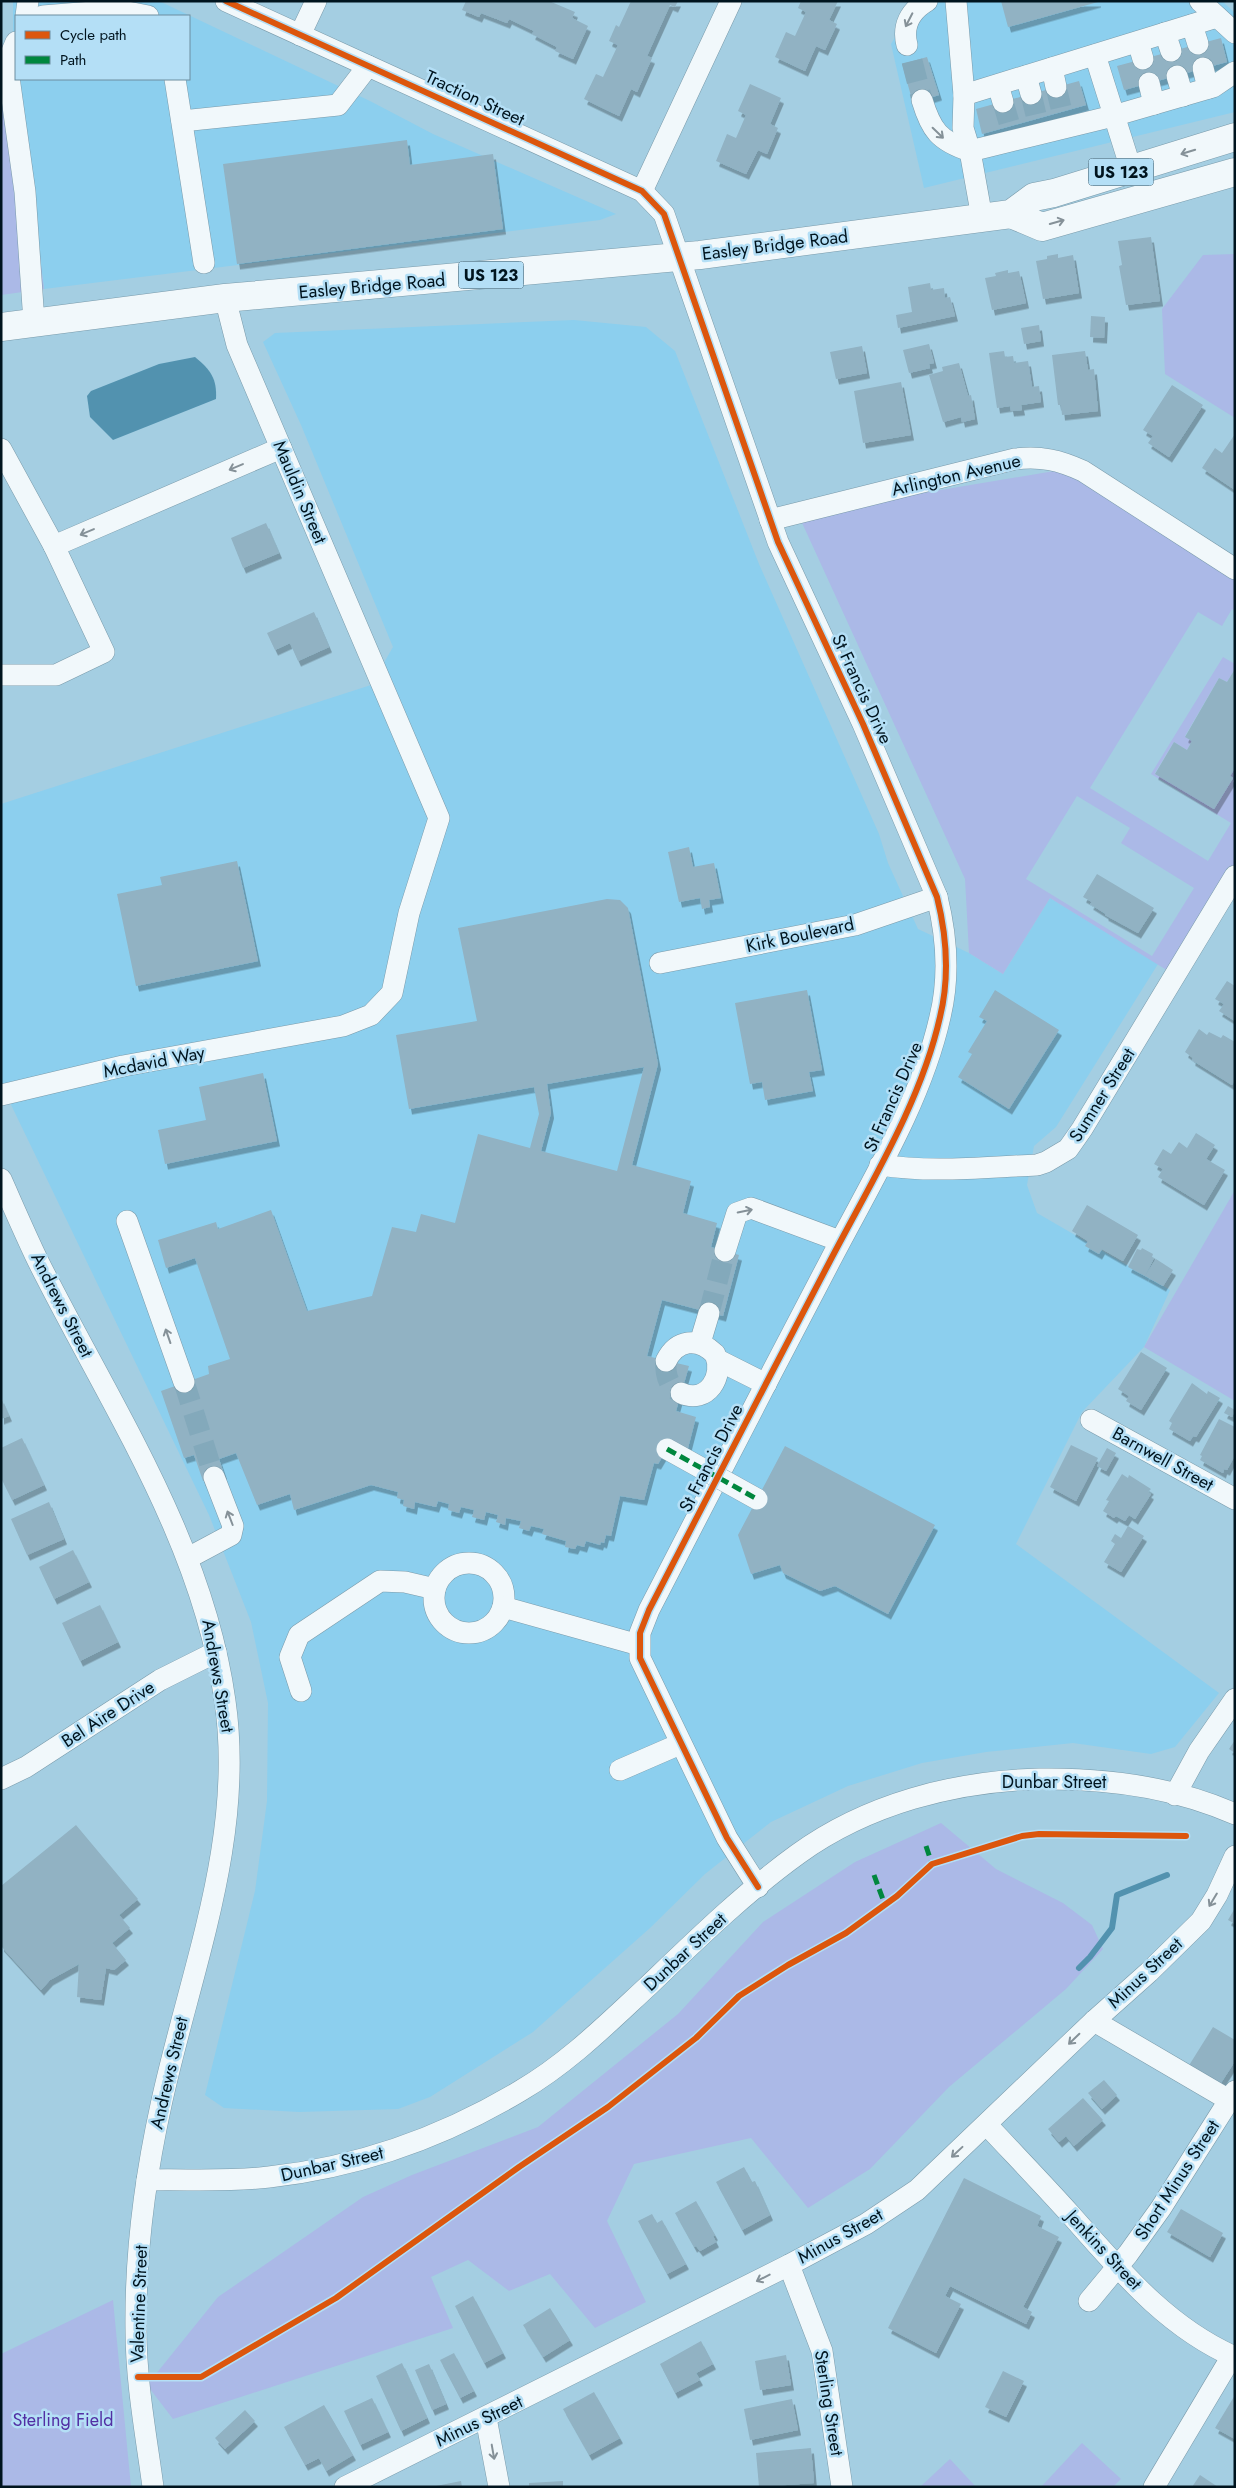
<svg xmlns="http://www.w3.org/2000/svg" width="1236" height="2488" viewBox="0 0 1236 2488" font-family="Jost,sans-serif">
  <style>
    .built { fill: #8ccfee }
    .green { fill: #abb9e7; fill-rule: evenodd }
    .water { fill: #5292af }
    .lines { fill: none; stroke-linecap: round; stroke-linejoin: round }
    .stream { stroke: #5292af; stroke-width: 6 }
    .building { fill: #91b2c3; fill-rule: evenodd; filter: url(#shadow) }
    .minor-tunnel { stroke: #83a9bb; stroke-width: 21; stroke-dasharray: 21 11; stroke-linecap: butt }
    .minor-casing { stroke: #799aaa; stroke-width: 22 }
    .highway-casing { stroke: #799aaa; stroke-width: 29 }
    .minor { stroke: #f1f8fb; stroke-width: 21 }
    .highway { stroke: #f1f8fb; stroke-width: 28 }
    .minor-bridge-casing { stroke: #799aaa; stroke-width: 22; stroke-linecap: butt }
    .minor-bridge { stroke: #f1f8fb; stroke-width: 21 }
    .quiet { stroke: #00873e; stroke-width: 5; stroke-dasharray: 10 5; stroke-linecap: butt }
    .cycleway-casing { stroke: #b4dff6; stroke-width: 9 }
    .cycleway { stroke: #dc560d; stroke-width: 6 }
    .oneway { stroke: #859198 }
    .labels { text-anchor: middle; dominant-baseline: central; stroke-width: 5; stroke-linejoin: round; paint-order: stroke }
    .shield { fill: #b4dff6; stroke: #36515f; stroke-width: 1 }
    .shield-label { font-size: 16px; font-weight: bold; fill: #00141e }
    .street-label { font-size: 18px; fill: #00141e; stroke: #b4dff6 }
    .park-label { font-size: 18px; fill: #522fa4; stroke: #b4dff6 }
  </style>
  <defs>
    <filter id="shadow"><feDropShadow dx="3" dy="5.5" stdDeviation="0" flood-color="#0004"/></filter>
  </defs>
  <rect width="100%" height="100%" fill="#a4cee2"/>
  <g class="built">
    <path d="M13 1H159L370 101 433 134 616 214 600 220 44 289 18 79H189V16H16V66L13 38Z"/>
    <path d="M917 1H1222L1235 13V112L924 188 891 44Z"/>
    <path d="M574 320 646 327 675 351 759 564 879 834 888 863 918 929 969 953 1003 974 1050 898 1158 964 1056 1127 1034 1146 1027 1185 1037 1213 1170 1290 1144 1347 1082 1412 1016 1544 1219 1693 1175 1747 1151 1754 1073 1743 986 1752 922 1763 848 1786 771 1822 705 1874 650 1928 533 2032 430 2097 398 2109 299 2112 224 2108 205 2095 255 1891 267 1801 268 1703 251 1622 209 1515 1 1084V804L371 685 393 647 301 425 263 342 275 333Z"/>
  </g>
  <g class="green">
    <path d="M13 38 44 289 1 295V46Z"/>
    <path d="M1235 254V418L1165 374 1162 309 1203 255Z"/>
    <path d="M1078 467 1235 572V611L1232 609 1222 626 1198 612 1090 788 1208 861 1231 823 1151 774 1223 657 1235 664V669L1227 682 1219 678 1185 736 1192 741 1187 750 1174 742 1155 773 1214 809 1233 778 1230 776 1235 768V879L1173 974 1050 898 1003 974 969 953 965 879 798 514ZM1077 796 1130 828 1121 843 1194 888 1152 956 1026 879Z"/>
    <path d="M1235 1190V1401L1144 1347Z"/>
    <path d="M941 1823 996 1869 1063 1903 1092 1925 1103 1949 1066 1989 949 2087 870 2169 808 2208 751 2138 634 2164 607 2221 646 2302 595 2328 550 2274 509 2291 468 2260 431 2277 453 2328 173 2419 147 2385 218 2297 363 2197 412 2175 538 2127 678 2014 763 1922 855 1862Z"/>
    <path d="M113 2300 131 2487H1V2354Z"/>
    <path d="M1082 2443 1121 2479 1113 2487H1041Z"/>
    <path d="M950 2459 976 2487H920Z"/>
  </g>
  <path class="water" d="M195 357C211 370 217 379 216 399L113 440 90 417 87 396 91 391 159 364Z"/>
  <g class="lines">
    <path class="stream" d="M1079 1968 1090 1957 1112 1928 1117 1895 1167 1875"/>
  </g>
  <g class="building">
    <path d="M466 1H549L575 12 572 18 588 26 573 59 555 51 557 47 532 34 534 31 509 19 507 23 481 13 479 17 462 10Z"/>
    <path d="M631 1H678L675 7 670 5 647 56 652 58 637 92 631 89 619 116 584 99 596 74 603 77 618 45 609 41 616 25 619 27Z"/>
    <path d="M801 1H838L829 20 837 24 825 50 816 46 805 71 775 57 786 32 795 36 806 12 798 8Z"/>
    <path d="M1001 1H1098V2L1008 27Z"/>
    <path d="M1221 38 1227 62 1124 90 1117 66Z"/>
    <path d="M927 57 939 95 913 103 902 64Z"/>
    <path d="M1079 81 1086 105 982 134 976 109Z"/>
    <path d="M750 84 781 98 770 124 778 128 767 154 758 150 746 174 716 161 727 134 736 138 746 115 738 111Z"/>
    <path d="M407 140 410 165 493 154 503 229 237 264 223 164Z"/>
    <path d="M1151 237 1160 301 1126 305 1119 266 1122 265 1118 241Z"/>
    <path d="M1058 254V258L1073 255 1079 293 1043 299 1036 261 1047 259V256Z"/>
    <path d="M1008 270V273L1019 271 1026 303 992 310 985 278 996 276 995 273Z"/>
    <path d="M930 283 931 290 944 288 945 298 950 297 955 316 898 328 896 315 912 312 908 287Z"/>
    <path d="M1091 316 1105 317 1104 338 1090 337Z"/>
    <path d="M1039 325 1041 341 1024 344 1021 328Z"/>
    <path d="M929 344 934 363 929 364 930 368 909 373 903 350Z"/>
    <path d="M862 346 867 373 836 379 830 352Z"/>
    <path d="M1004 351 1005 357 1013 356 1014 363 1028 361 1032 387 1039 386 1041 402 1021 405 1022 410 1011 411 1010 406 997 408 989 353Z"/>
    <path d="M1085 351 1088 370 1094 369 1098 411 1062 415 1061 405H1058L1052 355Z"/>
    <path d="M959 363 968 396 971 395 975 419 962 422 961 417 943 422 929 375 943 371 942 367Z"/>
    <path d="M901 382 911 435 863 443 854 391Z"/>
    <path d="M1172 385 1203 405 1169 457 1148 443 1153 436 1143 430Z"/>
    <path d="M1235 434V490L1202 468 1215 448 1222 453Z"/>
    <path d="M266 523 279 553 243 568 231 538Z"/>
    <path d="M314 612 329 647 298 661 290 643 275 650 267 633Z"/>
    <path d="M1235 669V768L1230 776 1233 778 1214 809 1155 774 1174 742 1187 750 1192 741 1185 737 1219 678 1227 682Z"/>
    <path d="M689 847 693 867 714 863 721 898 709 900 710 907 702 909 700 898 679 902 668 852Z"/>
    <path d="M237 861 258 961 136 986 117 894 162 885 160 877Z"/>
    <path d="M1097 874 1154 908 1138 933 1105 915 1106 914 1090 904 1092 902 1083 897Z"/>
    <path d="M607 899 620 900 628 908 658 1064 632 1165 691 1181 683 1213 717 1223 711 1247 739 1255 723 1316 662 1300 647 1356 689 1366 676 1411 696 1417 688 1448 670 1444 658 1464 654 1463 644 1500 620 1496 611 1536 606 1535 604 1543 601 1542 600 1545 586 1541 584 1547 577 1545 575 1549 565 1547 566 1541 542 1534 544 1529 531 1526 529 1531 519 1528 521 1521 506 1518 505 1525 496 1522 498 1515 486 1512 484 1520 472 1517 474 1510 461 1507 459 1513 448 1510 449 1504 438 1501 436 1507 415 1502 414 1509 403 1506 404 1500 397 1498 398 1492 371 1485 294 1510 290 1494 257 1505 236 1453 219 1459 224 1474 203 1481 194 1455 184 1458 161 1391 209 1374 208 1366 230 1359 195 1258 166 1268 158 1240 216 1222 218 1229 271 1210 307 1311 372 1296 392 1227 416 1232 421 1214 455 1223 478 1134 530 1148 539 1114 534 1087 409 1109 396 1035 477 1021 458 928ZM644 1067 617 1171 541 1151 551 1113 547 1084Z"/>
    <path d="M1227 981 1235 986V1021L1219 1011 1224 1004 1215 999Z"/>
    <path d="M807 990 822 1070 809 1072 813 1091 765 1100 762 1082 750 1084 735 1003Z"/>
    <path d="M995 990 1059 1030 1009 1109 958 1077 972 1054 968 1052 987 1021 979 1017Z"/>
    <path d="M1199 1029 1207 1035 1209 1032 1221 1038 1223 1035 1235 1042V1080L1232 1085 1192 1060 1193 1058 1185 1052Z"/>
    <path d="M263 1073 277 1141 165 1164 158 1130 206 1120 199 1087Z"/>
    <path d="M1196 1133 1215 1145 1206 1159 1225 1170 1204 1205 1158 1177 1163 1169 1154 1164 1163 1149 1171 1154 1179 1142 1187 1148Z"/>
    <path d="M1087 1205 1138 1235 1123 1261 1102 1249 1099 1254 1085 1246 1088 1241 1072 1231Z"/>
    <path d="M1142 1248 1153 1254 1152 1257 1154 1258 1145 1276 1128 1267 1137 1249 1141 1250Z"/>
    <path d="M1156 1259 1173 1270 1163 1286 1145 1276Z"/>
    <path d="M1141 1352 1167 1368 1141 1410 1126 1401 1129 1396 1118 1389Z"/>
    <path d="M1192 1383 1207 1394 1208 1391 1220 1398 1196 1437 1193 1436 1190 1441 1169 1429 1172 1423 1169 1421Z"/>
    <path d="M1 1398 9 1416 1 1419Z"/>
    <path d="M1228 1406 1235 1410 1232 1417 1224 1413Z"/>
    <path d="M1219 1419 1235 1427V1455L1227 1470 1224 1469 1223 1473 1200 1460 1202 1456 1200 1455Z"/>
    <path d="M22 1438 44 1485 12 1500 1 1478V1448Z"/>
    <path d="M1071 1445 1098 1458 1076 1501 1050 1487Z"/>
    <path d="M785 1446 935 1525 888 1614 835 1586 820 1591 783 1573 780 1565 751 1574 738 1535Z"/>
    <path d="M1107 1448 1116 1453 1106 1471 1097 1466Z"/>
    <path d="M1122 1474 1128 1478 1129 1475 1151 1489 1148 1492 1151 1494 1135 1519 1129 1515 1125 1521 1116 1516 1114 1518 1103 1511 1109 1501 1106 1500Z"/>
    <path d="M49 1502 64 1539 27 1555 11 1519Z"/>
    <path d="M1128 1526 1144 1536 1121 1572 1104 1562 1115 1544 1111 1541 1115 1534 1121 1538Z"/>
    <path d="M73 1550 89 1582 54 1599 39 1567Z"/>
    <path d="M100 1605 118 1642 80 1661 62 1623Z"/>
    <path d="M1235 1740V1753L1229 1749Z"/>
    <path d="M76 1825 138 1899 119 1915 130 1928 112 1943 126 1960 114 1970 106 1968 101 2000 77 1997 79 1964 50 1980 41 1990 1 1946V1886Z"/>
    <path d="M1235 1908V1924L1228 1920Z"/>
    <path d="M1213 2027 1235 2040V2061L1219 2086 1188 2067Z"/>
    <path d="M1104 2080 1117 2095 1102 2109 1088 2093Z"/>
    <path d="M1083 2098 1103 2120 1074 2146 1066 2136 1059 2142 1048 2129Z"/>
    <path d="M744 2167 752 2182 755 2181 770 2215 742 2230 716 2182Z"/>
    <path d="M964 2178 1041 2216 1037 2226 1059 2237 1023 2307 1032 2312 1026 2324 950 2286 945 2296 961 2304 936 2353 888 2328Z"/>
    <path d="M696 2201 715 2235 713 2236 716 2242 700 2251 696 2246 694 2247 675 2213Z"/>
    <path d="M1181 2209 1223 2233 1210 2257 1167 2232Z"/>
    <path d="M652 2214 657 2223 662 2220 686 2264 667 2274 638 2221Z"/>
    <path d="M473 2296 503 2353 484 2363 455 2306Z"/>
    <path d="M550 2308 570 2340 543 2357 523 2325Z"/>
    <path d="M701 2341 713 2364 696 2373 700 2380 675 2393 660 2364Z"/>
    <path d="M454 2353 474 2391 460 2398 440 2360Z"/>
    <path d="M786 2355 791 2385 760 2390 755 2361Z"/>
    <path d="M402 2363 427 2418 401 2431 376 2376Z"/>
    <path d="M429 2364 446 2404 432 2410 415 2370Z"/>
    <path d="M1003 2371 1024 2381 1006 2417 985 2407Z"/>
    <path d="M594 2392 620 2438 589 2455 563 2409Z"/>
    <path d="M1235 2395V2439L1215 2428Z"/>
    <path d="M372 2398 388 2432 360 2445 344 2411Z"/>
    <path d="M792 2399 798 2430 750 2440 744 2409Z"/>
    <path d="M324 2405 353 2455 326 2471 319 2458 305 2465 284 2427Z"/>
    <path d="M245 2410 255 2421 225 2449 215 2438Z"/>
    <path d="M811 2448 814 2483 759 2487 756 2453Z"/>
    <path d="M1200 2475 1218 2487H1192Z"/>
    <path d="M461 2481 462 2487H436V2486Z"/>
    <path d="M563 2481V2487H529V2483Z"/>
  </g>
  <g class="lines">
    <g class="minor-tunnel">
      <path d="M912 61 922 100"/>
      <path d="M1056 87 1062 112"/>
      <path d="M1031 94 1037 119"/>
      <path d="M1003 102 1010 126"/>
      <path d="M709 1313 725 1251"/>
      <path d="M666 1361C665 1374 668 1387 681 1393"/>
      <path d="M184 1382 214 1477"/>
    </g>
    <defs>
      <g id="minor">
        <path d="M226 1 642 191 664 214 778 542 863 724 937 897C947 937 950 976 940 1017 921 1102 870 1184 830 1261 769 1377 709 1494 649 1610L640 1633V1658L727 1838 758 1887"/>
        <path d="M956 1 964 95 963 128 970 151 1113 116 1213 87 1235 72"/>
        <path d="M1200 1 1235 33"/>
        <path d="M26 16 28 1"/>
        <path d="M43 16 117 10 148 16"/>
        <path d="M1192 25 1198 44"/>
        <path d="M1165 33 1171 51"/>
        <path d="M300 35 316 1"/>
        <path d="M16 42 7 63 25 192 34 322"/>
        <path d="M1138 42 1143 59"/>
        <path d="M907 45C902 26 910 11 927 1"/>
        <path d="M1095 55 1131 169"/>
        <path d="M1052 68 1056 87"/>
        <path d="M1203 68 1208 88"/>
        <path d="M1026 76 1031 94"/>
        <path d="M1177 76 1183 96"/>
        <path d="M175 79 204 263"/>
        <path d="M1149 83 1154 104"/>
        <path d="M998 85 1003 102"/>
        <path d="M964 95 1217 17"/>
        <path d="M922 100C931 130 939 141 970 151L982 218"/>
        <path d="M182 121 338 105 368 66"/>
        <path d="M642 191 731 1"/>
        <path d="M1 449 54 546 104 652 56 675H1"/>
        <path d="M770 520 1015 459C1041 456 1059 460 1083 471L1235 569"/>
        <path d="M54 546 281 448"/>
        <path d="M660 963 855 925 937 897"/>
        <path d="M1 1095 123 1066 343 1026 371 1015 392 993 409 913 439 818 237 345 225 298"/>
        <path d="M880 1165C932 1173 985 1167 1037 1165L1046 1162 1068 1149 1082 1129 1235 876"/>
        <path d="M1 1179C13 1206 25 1234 38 1261 109 1403 203 1541 225 1701 245 1840 190 1971 161 2105 145 2178 135 2255 136 2330 136 2382 146 2435 153 2487"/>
        <path d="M127 1221 184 1382"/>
        <path d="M725 1251 737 1213 751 1208 840 1241"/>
        <path d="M700 1343 709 1313"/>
        <path d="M718 1360 766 1384"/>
        <path d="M666 1361C677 1339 698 1337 715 1354 725 1376 707 1405 681 1393"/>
        <path d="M1091 1420 1235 1499"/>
        <path d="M188 1558 231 1535 233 1526 214 1477"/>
        <circle cx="469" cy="1598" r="35"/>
        <path d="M503 1607 639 1645"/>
        <path d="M301 1691 290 1657 299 1635 380 1581 405 1582 435 1589"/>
        <path d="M620 1770 680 1744"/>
        <path d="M1 1779 26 1767 160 1680 216 1652"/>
        <path d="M1175 1795 1199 1751 1235 1699"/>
        <path d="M1094 2021 1229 2100"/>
        <path d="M987 2125C1014 2154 1043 2184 1070 2214 1119 2269 1166 2327 1235 2357"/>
        <path d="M147 2180C187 2179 229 2182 269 2177 359 2167 443 2137 520 2091 568 2063 607 2024 647 1987 695 1941 744 1893 798 1854 867 1804 955 1781 1039 1779 1105 1778 1174 1787 1235 1814"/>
        <path d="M789 2265 822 2351 842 2487"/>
        <path d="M1089 2301 1128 2254 1161 2208 1235 2091"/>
        <path d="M486 2418 499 2487"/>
        <path d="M345 2487 789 2265 866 2224 917 2190 1094 2021 1149 1972 1201 1921 1217 1895 1235 1856"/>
        <path d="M1154 2487 1232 2356"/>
      </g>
      <g id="highway">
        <path d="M1011 214 1042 227 1235 172"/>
        <path d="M1 327 225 298 700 255 1011 214 1034 197 1054 193 1235 137"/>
      </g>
    </defs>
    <use href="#minor" class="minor-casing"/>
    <use href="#highway" class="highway-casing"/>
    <use href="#minor" class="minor"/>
    <use href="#highway" class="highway"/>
    <defs>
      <path id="minor-bridge" d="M667 1449 757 1499"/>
    </defs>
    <use href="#minor-bridge" class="minor-bridge-casing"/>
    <use href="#minor-bridge" class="minor-bridge"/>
    <g class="quiet">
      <path d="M667 1449 757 1499"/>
      <path d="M926 1846 932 1864"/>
      <path d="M874 1875 885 1905"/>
    </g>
    <defs>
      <g id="cycleway">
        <path d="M226 1 642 191 664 214 778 542 863 724 937 897C947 937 950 976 940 1017 921 1102 870 1184 830 1261 769 1377 709 1494 649 1610L640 1633V1658L727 1838 758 1887"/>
        <path d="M138 2377H201L336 2298 519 2167 608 2107 696 2038 739 1996 788 1965 846 1933 897 1896 932 1864 1022 1836 1039 1834 1186 1836"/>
      </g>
    </defs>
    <use href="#cycleway" class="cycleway-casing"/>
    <use href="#cycleway" class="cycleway"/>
  </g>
  <defs><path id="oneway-shaft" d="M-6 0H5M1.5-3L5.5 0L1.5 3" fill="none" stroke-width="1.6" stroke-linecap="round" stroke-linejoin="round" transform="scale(1.25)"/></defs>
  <g class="oneway">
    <use href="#oneway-shaft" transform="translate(909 20) rotate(117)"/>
    <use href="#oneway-shaft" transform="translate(938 133) rotate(44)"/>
    <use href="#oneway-shaft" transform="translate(1188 152) rotate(163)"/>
    <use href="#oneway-shaft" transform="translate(1057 222) rotate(-16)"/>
    <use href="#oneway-shaft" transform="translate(236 467) rotate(157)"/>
    <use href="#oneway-shaft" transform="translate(87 532) rotate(157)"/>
    <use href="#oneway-shaft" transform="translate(745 1211) rotate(-12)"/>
    <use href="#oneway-shaft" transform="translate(168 1336) rotate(-109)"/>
    <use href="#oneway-shaft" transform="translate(230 1518) rotate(-111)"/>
    <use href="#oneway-shaft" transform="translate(1213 1900) rotate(121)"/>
    <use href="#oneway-shaft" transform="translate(1074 2039) rotate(136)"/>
    <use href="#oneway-shaft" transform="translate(957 2152) rotate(137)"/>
    <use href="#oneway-shaft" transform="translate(763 2278) rotate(153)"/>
    <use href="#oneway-shaft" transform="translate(493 2452) rotate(80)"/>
  </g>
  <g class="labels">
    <g class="shield">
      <rect x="1088.5" y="158.5" width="65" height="27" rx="4"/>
      <rect x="458.5" y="261.5" width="65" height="27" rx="4"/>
    </g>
    <g class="shield-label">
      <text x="1121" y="172">US 123</text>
      <text x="491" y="275">US 123</text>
    </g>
    <g class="street-label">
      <text transform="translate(475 98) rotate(25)">Traction Street</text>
      <text transform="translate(775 245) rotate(-7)">Easley Bridge Road</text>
      <text transform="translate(372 286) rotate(-5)">Easley Bridge Road</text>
      <text transform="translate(956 475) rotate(-13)">Arlington Avenue</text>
      <text transform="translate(300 492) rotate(67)">Mauldin Street</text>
      <text transform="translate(862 689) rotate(65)">St Francis Drive</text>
      <text transform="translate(800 935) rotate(-12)">Kirk Boulevard</text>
      <text transform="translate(154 1062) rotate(-11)">Mcdavid Way</text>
      <text transform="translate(1102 1095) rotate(-58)">Sumner Street</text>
      <text transform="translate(893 1097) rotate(-66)">St Francis Drive</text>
      <text transform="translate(62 1305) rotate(63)">Andrews Street</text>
      <text transform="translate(711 1458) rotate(-63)">St Francis Drive</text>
      <text transform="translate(1163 1459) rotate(29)">Barnwell Street</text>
      <text transform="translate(218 1676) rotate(80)">Andrews Street</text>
      <text transform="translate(108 1714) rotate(-33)">Bel Aire Drive</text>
      <text x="1054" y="1782">Dunbar Street</text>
      <text transform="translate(685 1952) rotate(-43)">Dunbar Street</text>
      <text transform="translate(1145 1973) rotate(-43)">Minus Street</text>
      <text transform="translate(169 2073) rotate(-77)">Andrews Street</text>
      <text transform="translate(332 2164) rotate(-13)">Dunbar Street</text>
      <text transform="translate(1177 2180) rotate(-57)">Short Minus Street</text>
      <text transform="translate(840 2236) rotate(-29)">Minus Street</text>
      <text transform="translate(1104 2250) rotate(47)">Jenkins Street</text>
      <text transform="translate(139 2304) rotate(-88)">Valentine Street</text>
      <text transform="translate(829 2403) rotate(81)">Sterling Street</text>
      <text transform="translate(479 2421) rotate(-26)">Minus Street</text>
    </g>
    <g class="park-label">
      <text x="63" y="2420">Sterling Field</text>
    </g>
  </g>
  <rect width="1236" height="2488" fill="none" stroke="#00141e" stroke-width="5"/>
  <rect x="15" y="15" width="175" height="65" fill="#b4dff6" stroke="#6c8ea0"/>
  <rect x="25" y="31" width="25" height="8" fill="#dc560d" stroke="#6c8ea0"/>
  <text x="60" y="40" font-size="15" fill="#00141e">Cycle path</text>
  <rect x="25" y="56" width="25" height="8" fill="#00873e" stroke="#6c8ea0"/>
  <text x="60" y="65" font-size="15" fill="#00141e">Path</text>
</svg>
